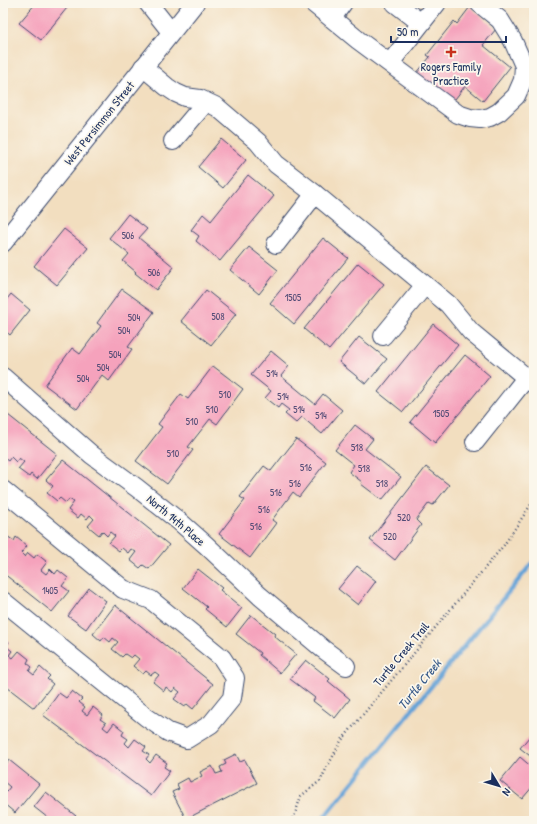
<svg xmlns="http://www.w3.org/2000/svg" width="537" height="824" viewBox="0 0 537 824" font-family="'Patrick Hand',sans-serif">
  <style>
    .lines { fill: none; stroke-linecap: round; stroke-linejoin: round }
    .stream { stroke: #65a3d7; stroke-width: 4.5 }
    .building { fill: #f5a2bc }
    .minor-casing { stroke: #3b496d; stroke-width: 20 }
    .path { stroke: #3b496d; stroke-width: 2.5; stroke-dasharray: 1 3; stroke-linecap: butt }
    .minor { stroke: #fff; stroke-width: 18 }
    .poi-dot { fill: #c8321e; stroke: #fbf7ec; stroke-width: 1.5 }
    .labels { text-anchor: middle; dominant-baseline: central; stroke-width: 3.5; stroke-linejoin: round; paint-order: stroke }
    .number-label { font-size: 10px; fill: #524c76 }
    .poi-label { font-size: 12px; fill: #1b2f5e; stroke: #fbf7ec }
    .street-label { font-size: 12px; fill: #1b2f5e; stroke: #fbf7ec }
    .water-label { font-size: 13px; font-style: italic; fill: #355888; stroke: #fbf7ec }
  </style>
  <rect width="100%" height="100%" fill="#fbf7ec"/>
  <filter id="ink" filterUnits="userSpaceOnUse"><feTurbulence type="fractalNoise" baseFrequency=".025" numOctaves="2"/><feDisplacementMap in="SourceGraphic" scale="8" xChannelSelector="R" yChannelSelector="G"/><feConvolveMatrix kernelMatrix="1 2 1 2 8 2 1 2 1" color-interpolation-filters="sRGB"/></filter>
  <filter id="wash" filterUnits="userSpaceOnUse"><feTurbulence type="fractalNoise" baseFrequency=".012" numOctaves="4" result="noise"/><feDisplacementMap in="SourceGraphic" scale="16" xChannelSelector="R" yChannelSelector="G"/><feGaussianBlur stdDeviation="0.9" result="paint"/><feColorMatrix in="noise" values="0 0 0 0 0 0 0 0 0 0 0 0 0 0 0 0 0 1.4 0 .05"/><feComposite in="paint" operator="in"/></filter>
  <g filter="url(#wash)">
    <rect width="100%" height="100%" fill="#f2debf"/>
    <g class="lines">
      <path class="stream" d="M321 821 534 561"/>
    </g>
    <g id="blocks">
      <g class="building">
        <path d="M36 3H71L41 40 19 23Z"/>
        <path d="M470 7 496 29 483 45 510 67 483 101 465 86 452 103 416 74 430 57 427 55 454 21 457 24Z"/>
        <path d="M221 139 246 160 223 188 198 167Z"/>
        <path d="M248 175 274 196 220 261 196 241 199 236 191 230 203 214 211 221Z"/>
        <path d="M128 214 147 229 139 238 174 267 156 290 135 273 136 272 123 261 129 254 109 238Z"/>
        <path d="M64 229 88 248 57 285 34 266Z"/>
        <path d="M323 238 348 258 294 324 270 303Z"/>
        <path d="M249 247 278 270 259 294 230 270Z"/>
        <path d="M358 263 384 284 329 350 304 329Z"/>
        <path d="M122 289 154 312 128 347 132 349 109 381 102 375 77 409 45 385 72 348 80 354 101 326 97 323Z"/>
        <path d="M206 290 236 314 211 345 181 321Z"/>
        <path d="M11 294 30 310 10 335 3 329V304Z"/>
        <path d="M433 324 458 345 403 412 378 392Z"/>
        <path d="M359 337 387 359 366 384 339 362Z"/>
        <path d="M271 351 289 366 281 376 315 404 323 394 342 410 322 434 302 417 296 423 285 414 289 410 281 404 278 408 265 398 271 391 251 375Z"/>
        <path d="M465 355 490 376 435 443 410 422Z"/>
        <path d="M213 366 243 389 217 424 210 419 188 447 193 450 167 484 136 461 162 427 158 424 181 394 188 399Z"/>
        <path d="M3 411 57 454 37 479 31 474 29 477 18 469 24 462 19 458 16 462 11 457 8 461 3 457Z"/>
        <path d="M355 425 373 439 365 449 401 477 382 500 361 484 362 482 349 472 354 465 335 450Z"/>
        <path d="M296 439 326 462 299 497 293 492 272 520 276 523 250 558 219 534 245 500 240 497 264 466 271 471Z"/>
        <path d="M63 460 169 545 149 569 143 565 140 568 130 560 136 552 131 549 128 553 122 548 119 551 109 543 115 536 110 532 107 536 102 531 99 535 88 526 94 519 90 515 87 519 81 514 78 518 68 510 74 502 69 499 66 503 60 498 57 501 47 493 53 486 46 480Z"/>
        <path d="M426 467 449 485 433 505 429 503 416 520 421 525 395 560 370 540Z"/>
        <path d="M7 536 14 541 16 537 27 546 21 553 25 557 28 553 34 558 37 554 47 562 41 570 46 574 50 569 55 574 58 570 68 578 62 586 69 591 52 612 3 573V539L4 540Z"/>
        <path d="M357 566 376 581 358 605 338 589Z"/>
        <path d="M198 569 222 588 220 590 242 608 227 627 205 609 207 607 183 588Z"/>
        <path d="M89 588 106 601 86 629 68 616Z"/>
        <path d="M115 605 213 684 193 709 187 704 185 707 174 699 180 692 175 688 172 692 166 687 164 691 153 682 159 675 155 672 151 675 146 671 143 674 133 666 139 659 134 655 131 658 125 654 122 657 112 649 118 642 113 638 110 642 104 637 101 641 93 634Z"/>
        <path d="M251 615 275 634 274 636 296 654 280 673 259 655 260 653 236 634Z"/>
        <path d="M3 638 9 642 6 646 12 651 9 655 13 658 19 651 29 659 27 663 32 667 29 671 34 675 40 667 50 676 47 679 53 684 34 708 3 684Z"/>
        <path d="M306 660 330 679 328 681 350 699 335 718 313 701 315 698 290 679Z"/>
        <path d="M72 691 82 699 79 702 85 707 82 711 87 715 93 707 103 715 100 719 106 723 103 727 108 731 114 723 124 731 122 735 128 739 125 743 129 747 135 739 146 747 143 751 149 755 146 759 150 763 156 755 167 763 164 767 170 771 151 796 43 715 59 693 66 698Z"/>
        <path d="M534 731V759L520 748Z"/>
        <path d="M236 754 240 762 245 760 257 783 186 819 172 792 179 789 177 784 188 778 190 782 202 776 200 772 212 766 216 774 222 772 220 767 226 764 224 760Z"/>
        <path d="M520 757 534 769V785L522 799 500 781Z"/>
        <path d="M9 760 39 784 15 813 3 803V796L10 787 3 781V768Z"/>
        <path d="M46 792 76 816 72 821H46L48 818 34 807Z"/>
      </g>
    </g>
  </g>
  <g filter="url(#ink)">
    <use href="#blocks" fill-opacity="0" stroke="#3b496d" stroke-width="1"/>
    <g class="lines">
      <defs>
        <g id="minor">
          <path d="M148 3 171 32"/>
          <path d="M313 3 358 40 458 114 470 118 480 119 490 117 499 112 516 96 523 80 524 66 513 41 500 20 479 3"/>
          <path d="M395 3 421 23"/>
          <path d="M332 18 343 3"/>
          <path d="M390 63 437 3"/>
          <path d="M143 67 167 87 176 93 185 97 200 99 217 107 258 142 276 164 315 194 448 304 471 332 534 384"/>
          <path d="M173 141 206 102"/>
          <path d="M3 243 195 3"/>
          <path d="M276 244 315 194"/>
          <path d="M383 336 425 285"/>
          <path d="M3 377 92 455 137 488 180 522 206 545 260 596 323 649 346 666"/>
          <path d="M475 442 526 378"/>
          <path d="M3 490 123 589 151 600 222 658 235 678 232 698 211 724 187 739 168 732 146 717 3 601"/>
        </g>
      </defs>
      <use href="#minor" class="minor-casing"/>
      <path class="path" d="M289 821 294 817 301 796 320 781 341 741 504 545 534 500"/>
      <use href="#minor" class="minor"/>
    </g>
  </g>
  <path class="poi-dot" d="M449 46h4v4h4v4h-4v4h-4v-4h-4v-4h4z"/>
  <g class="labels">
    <g class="number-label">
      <text x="128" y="235">506</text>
      <text x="154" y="272">506</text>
      <text x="293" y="297">1505</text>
      <text x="218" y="316">508</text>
      <text x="134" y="317">504</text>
      <text x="124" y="330">504</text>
      <text x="115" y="354">504</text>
      <text x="103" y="367">504</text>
      <text x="272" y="373">514</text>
      <text x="83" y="378">504</text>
      <text x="225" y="394">510</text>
      <text x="283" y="396">514</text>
      <text x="212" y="409">510</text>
      <text x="299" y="409">514</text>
      <text x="441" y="413">1505</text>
      <text x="321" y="415">514</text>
      <text x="192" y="421">510</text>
      <text x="357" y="447">518</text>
      <text x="173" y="453">510</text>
      <text x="306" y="467">516</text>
      <text x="364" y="468">518</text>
      <text x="295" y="483">516</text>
      <text x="382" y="483">518</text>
      <text x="276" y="492">516</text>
      <text x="264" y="509">516</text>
      <text x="404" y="517">520</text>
      <text x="256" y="526">516</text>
      <text x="390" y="536">520</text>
      <text x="50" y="590">1405</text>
    </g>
    <g class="poi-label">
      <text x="451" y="66">Rogers Family<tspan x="451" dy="14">Practice</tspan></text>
    </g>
    <g class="street-label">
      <text transform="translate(99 123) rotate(-51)">West Persimmon Street</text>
      <text transform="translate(176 520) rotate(40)">North 14th Place</text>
      <text transform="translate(401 654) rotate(-50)">Turtle Creek Trail</text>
    </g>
    <g class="water-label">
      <text transform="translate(419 684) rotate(-51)">Turtle Creek</text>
    </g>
  </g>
  <rect width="537" height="824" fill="none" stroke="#fbf7ec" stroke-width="16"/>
  <g transform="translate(499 786) rotate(128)" stroke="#fbf7ec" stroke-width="3" paint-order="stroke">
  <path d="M0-3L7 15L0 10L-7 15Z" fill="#1b2f5e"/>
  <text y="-6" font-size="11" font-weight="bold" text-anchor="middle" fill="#1b2f5e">N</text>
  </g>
  <path d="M391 36v6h115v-6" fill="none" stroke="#1b2f5e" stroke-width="2"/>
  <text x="397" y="36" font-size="12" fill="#1b2f5e" stroke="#fbf7ec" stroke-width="3" paint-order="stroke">50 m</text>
</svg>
